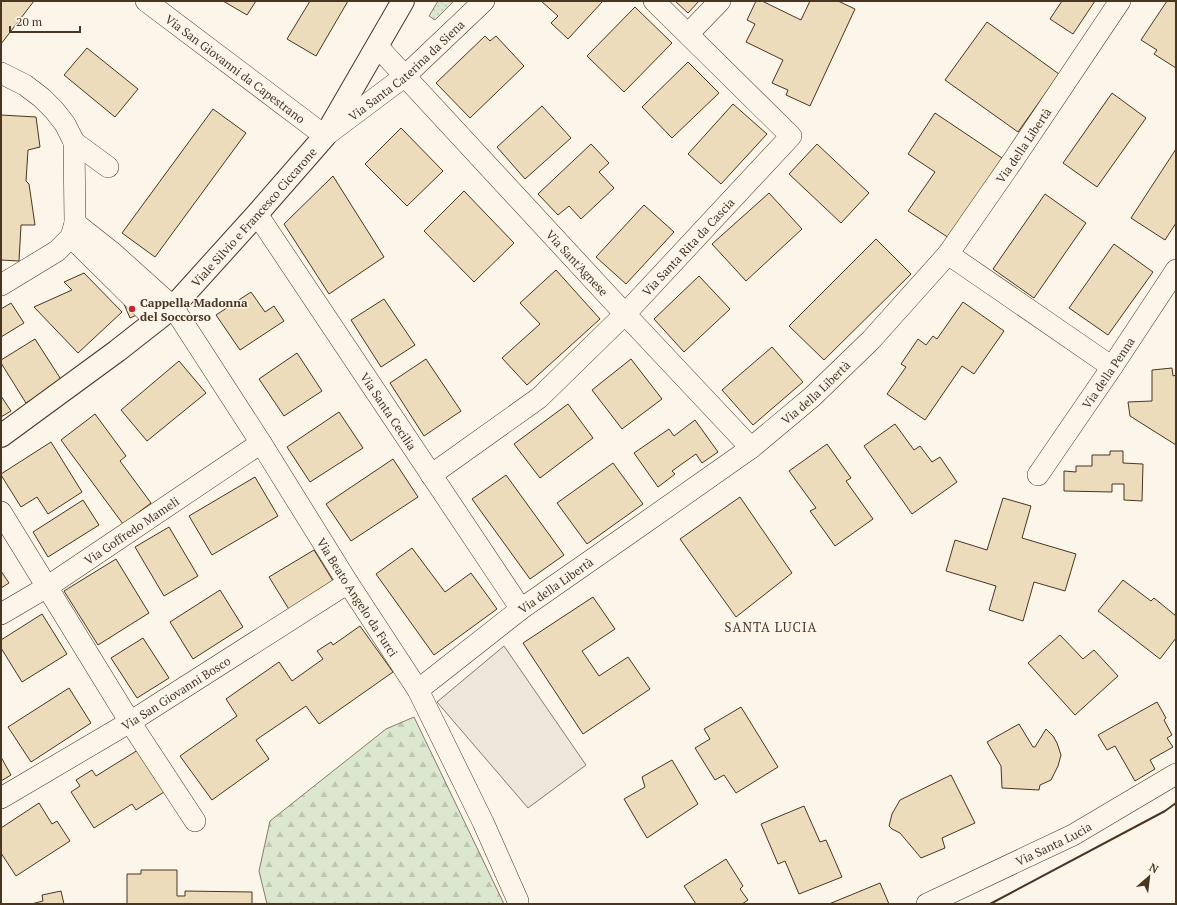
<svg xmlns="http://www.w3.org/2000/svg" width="1177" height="905" viewBox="0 0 1177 905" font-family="'PT Serif',serif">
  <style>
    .forest { fill: url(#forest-firs); stroke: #887966 }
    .park { fill: url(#park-dots); stroke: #887966 }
    .parking { fill: #ede7d9; stroke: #887966 }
    .building { fill: #ecdcbc; stroke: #4a3520 }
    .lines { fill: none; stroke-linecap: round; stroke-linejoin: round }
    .street-casing { stroke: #4a3520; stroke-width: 22 }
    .secondary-casing { stroke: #4a3520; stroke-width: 24 }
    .street { stroke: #fbf6e9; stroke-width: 21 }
    .secondary { stroke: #fbf6e9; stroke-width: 22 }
    .wall { stroke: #4a3520; stroke-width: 2 }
    .poi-dot { fill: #c62828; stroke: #fbf6e9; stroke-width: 1.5 }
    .labels { text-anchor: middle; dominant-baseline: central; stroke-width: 3; stroke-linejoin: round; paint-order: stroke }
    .street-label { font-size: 12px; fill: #4a3520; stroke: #fbf6e9 }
    .poi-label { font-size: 12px; font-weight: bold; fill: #4a3520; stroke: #fbf6e9; text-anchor: start }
    .neighbourhood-label { font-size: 13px; letter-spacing: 1px; fill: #4a3520; stroke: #fbf6e9 }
  </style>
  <defs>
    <pattern id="forest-firs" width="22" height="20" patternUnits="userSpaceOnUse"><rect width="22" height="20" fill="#dce7d0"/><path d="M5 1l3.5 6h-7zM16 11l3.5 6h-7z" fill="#bec7b2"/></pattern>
    <pattern id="park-dots" width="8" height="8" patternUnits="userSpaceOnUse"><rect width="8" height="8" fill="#dce7d0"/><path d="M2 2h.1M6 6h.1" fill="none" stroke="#bec7b2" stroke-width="1.8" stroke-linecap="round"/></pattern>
  </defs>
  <rect width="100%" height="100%" fill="#fbf6e9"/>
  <path class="forest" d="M414 717 504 904H267L259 871 270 821 386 729Z"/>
  <path class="park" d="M438 1H454L435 20 429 16Z"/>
  <path class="parking" d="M504 646 586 765 528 808 437 702Z"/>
  <g class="building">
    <path d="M1 1H34L1 44Z"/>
    <path d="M223 1H256L247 15Z"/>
    <path d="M310 1H348L316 56 287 39Z"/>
    <path d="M541 1H603L568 39 551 23 558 16Z"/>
    <path d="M675 1H699L688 13Z"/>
    <path d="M756 1H762L801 20 810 1H838L855 9 810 106 786 95 788 90 772 83 783 60 746 42 755 24 747 20Z"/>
    <path d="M1062 1H1095L1073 34 1050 19Z"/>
    <path d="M1167 1H1176V68L1154 54 1157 50 1141 40Z"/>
    <path d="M635 7 672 43 624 92 587 56Z"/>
    <path d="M987 22 1059 74 1018 132 945 80Z"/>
    <path d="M485 36 490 41 496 36 524 66 470 118 436 83Z"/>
    <path d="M87 48 138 89 115 117 64 75Z"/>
    <path d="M688 62 719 93 672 138 642 107Z"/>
    <path d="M1112 93 1146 118 1097 187 1063 163Z"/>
    <path d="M733 104 767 134 721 184 688 154Z"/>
    <path d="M542 106 571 138 525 179 497 147Z"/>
    <path d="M213 109 246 133 155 257 122 233Z"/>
    <path d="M935 113 1002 158 949 238 908 211 935 172 908 154Z"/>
    <path d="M1 115 36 117 40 147 28 150 26 181 29 184 35 225H21L19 261 1 260Z"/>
    <path d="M401 128 443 171 407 206 365 164Z"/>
    <path d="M591 144 609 163 599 172 614 188 581 219 569 206 558 215 538 194Z"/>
    <path d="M817 144 869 193 841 223 789 174Z"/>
    <path d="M1176 149V223L1165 240 1131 218Z"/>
    <path d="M333 176 384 257 329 294 284 224Z"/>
    <path d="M464 191 514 243 474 282 424 231Z"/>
    <path d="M769 193 802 229 746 281 712 244Z"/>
    <path d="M1045 194 1086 223 1034 298 993 269Z"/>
    <path d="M644 205 674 232 626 284 596 257Z"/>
    <path d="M876 239 911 274 824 360 789 326Z"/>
    <path d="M1114 244 1153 272 1108 335 1069 308Z"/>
    <path d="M556 270 600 319 527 385 502 358 540 324 520 303Z"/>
    <path d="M84 273 122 312 78 353 34 307 72 290 64 282Z"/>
    <path d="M699 276 730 309 684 352 654 319Z"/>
    <path d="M251 292 265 312 274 306 284 321 240 350 216 315Z"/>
    <path d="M384 299 415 345 381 367 351 320Z"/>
    <path d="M963 302 1004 331 974 374 962 366 925 420 887 394 906 367 901 364 918 339 926 345 933 336 937 339Z"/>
    <path d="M11 303 24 323 1 337V309Z"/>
    <path d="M124 304 139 314 130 318Z"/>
    <path d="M35 339 62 381 26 403 1 363V360Z"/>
    <path d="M772 347 803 382 753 425 722 390Z"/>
    <path d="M297 353 322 391 284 416 259 379Z"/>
    <path d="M426 359 461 411 424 436 390 383Z"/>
    <path d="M631 359 662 399 622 429 592 390Z"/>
    <path d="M179 361 206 393 147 441 121 410Z"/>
    <path d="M1172 368 1173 376 1176 375V445L1130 416 1128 402 1152 401V370Z"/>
    <path d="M1 396 11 411 1 417Z"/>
    <path d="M568 404 593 438 540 478 514 444Z"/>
    <path d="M339 412 363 448 310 482 287 447Z"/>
    <path d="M95 414 126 456 120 461 151 503 123 524 61 440Z"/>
    <path d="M695 420 718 452 702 463 696 454 672 471 675 474 658 487 634 453 669 429 674 436Z"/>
    <path d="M895 424 914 450 920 446 932 462 940 457 957 482 912 514 864 446Z"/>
    <path d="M51 442 82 492 48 514 37 497 21 507 1 475V474Z"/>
    <path d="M827 444 851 478 846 481 873 519 835 546 810 511 816 508 789 471Z"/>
    <path d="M1110 451H1123V463L1143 464 1142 501 1124 500V484H1112V492L1064 491V471L1076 472V466H1092V455H1110Z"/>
    <path d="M393 459 418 497 351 541 326 504Z"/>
    <path d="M613 463 643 504 587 544 557 503Z"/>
    <path d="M506 475 564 555 530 579 472 499Z"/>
    <path d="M255 477 278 516 212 555 189 516Z"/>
    <path d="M740 497 792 573 736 617 680 539Z"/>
    <path d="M1003 498 1031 506 1022 538 1076 554 1065 591 1034 582 1023 621 989 610 996 586 946 571 955 540 987 550Z"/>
    <path d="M83 500 99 525 48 557 33 532Z"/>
    <path d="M169 527 198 576 164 596 135 547Z"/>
    <path d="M412 548 445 592 471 573 497 609 434 655 376 574Z"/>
    <path d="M314 550 335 584 290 611 269 577Z"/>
    <path d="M116 559 149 613 98 645 64 591Z"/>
    <path d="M1 571 9 583 1 588Z"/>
    <path d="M1123 580 1151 601 1154 598 1176 616V638L1160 659 1098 611Z"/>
    <path d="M220 590 243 627 193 659 170 622Z"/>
    <path d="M593 597 615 629 582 651 599 676 628 657 650 689 583 734 523 643Z"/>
    <path d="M42 614 67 654 22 682 1 648V640Z"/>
    <path d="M360 626 393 672 319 724 306 706 256 740 269 759 212 800 180 756 237 716 226 699 279 662 292 681 323 659 317 651 331 642 333 645Z"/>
    <path d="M1060 635 1083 659 1094 650 1118 676 1075 715 1028 663Z"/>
    <path d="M143 638 169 678 137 698 111 658Z"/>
    <path d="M69 688 91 723 31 762 8 727Z"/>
    <path d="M1157 702 1166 718 1164 720 1172 735 1167 738 1173 747 1150 760 1155 769 1135 781 1115 746 1107 750 1098 735Z"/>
    <path d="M741 707 778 767 736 793 724 775 715 780 695 748 710 739 704 729Z"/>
    <path d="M1019 724 1033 747H1035L1046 729 1053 736 1057 743 1061 755 1058 766 1051 780 1040 785 1039 790 1002 788 1001 766 987 742Z"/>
    <path d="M138 750 164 792 136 810 132 804 94 828 71 792 80 786 76 780 92 770 96 776Z"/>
    <path d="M1 757 11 775 1 781Z"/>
    <path d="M672 760 698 804 647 838 624 799 645 787 642 777Z"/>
    <path d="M951 775 975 823 942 838 945 848 921 858 900 833 892 829 889 826 892 814 900 800Z"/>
    <path d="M39 803 52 824 57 821 70 841 16 876 1 853V828Z"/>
    <path d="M804 806 820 842 826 840 842 877 799 894 785 861 778 864 761 824Z"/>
    <path d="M726 859 743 886 740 889 748 900 742 904H696L684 886Z"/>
    <path d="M141 870H177V896H185V891L252 892V904H127V874H141Z"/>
    <path d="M880 883 889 904H829Z"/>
    <path d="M61 891 64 904H31L43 901 42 895Z"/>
  </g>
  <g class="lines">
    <defs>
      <g id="street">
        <path id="s1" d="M146 1 325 136 405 76 484 1"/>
        <path d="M688 34 720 1"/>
        <path id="s2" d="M377 46 625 314 751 448"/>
        <path d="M1 73 25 85 42 98 54 110 65 124 74 142 108 167"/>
        <path d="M74 142 75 223 71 237 156 321"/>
        <path id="s3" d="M257 214 521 609"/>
        <path id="s4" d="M75 223 113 253 173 307 261 443 348 583 418 690 483 822 518 901"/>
        <path d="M948 254 1112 367"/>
        <path d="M1 285 57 251 71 237"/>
        <path id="s5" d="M431 475 539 398 625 314 791 136 654 1"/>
        <path id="s6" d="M1038 475 1112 367 1176 270"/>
        <path d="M1 512 130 722 195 821"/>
        <path id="s7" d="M1 614 47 587 261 443"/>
        <path id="s8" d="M418 690 521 609 643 524 751 448 812 397 871 340 948 254 1014 159 1120 1"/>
        <path id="s9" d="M1 798 130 722 348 583"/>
        <path id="s10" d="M927 904 1073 835 1176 774"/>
      </g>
      <g id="secondary">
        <path id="s11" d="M1 436 117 351 173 307 257 214 325 136 403 1"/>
      </g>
    </defs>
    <use href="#street" class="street-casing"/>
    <use href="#secondary" class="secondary-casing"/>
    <use href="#street" class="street"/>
    <use href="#secondary" class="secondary"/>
    <path class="wall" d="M990 904 1165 811 1176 803"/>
  </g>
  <circle class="poi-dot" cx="132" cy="309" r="4"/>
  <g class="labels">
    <g class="street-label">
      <text stroke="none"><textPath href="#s1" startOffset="112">Via San Giovanni da Capestrano</textPath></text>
      <text stroke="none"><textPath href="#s1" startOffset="329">Via Santa Caterina da Siena</textPath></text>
      <text stroke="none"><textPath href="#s8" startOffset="821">Via della Libertà</textPath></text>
      <text stroke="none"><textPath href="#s11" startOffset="336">Viale Silvio e Francesco Ciccarone</textPath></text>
      <text stroke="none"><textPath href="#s5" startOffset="345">Via Santa Rita da Cascia</textPath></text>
      <text stroke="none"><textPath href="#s2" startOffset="295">Via Sant'Agnese</textPath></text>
      <text stroke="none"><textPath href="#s6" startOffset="124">Via della Penna</textPath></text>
      <text stroke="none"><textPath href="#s8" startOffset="497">Via della Libertà</textPath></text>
      <text stroke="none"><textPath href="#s3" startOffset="237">Via Santa Cecilia</textPath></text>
      <text stroke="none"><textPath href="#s7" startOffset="155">Via Goffredo Mameli</textPath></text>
      <text stroke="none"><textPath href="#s8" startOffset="173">Via della Libertà</textPath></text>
      <text stroke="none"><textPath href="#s4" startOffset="473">Via Beato Angelo da Furci</textPath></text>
      <text stroke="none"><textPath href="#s9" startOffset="204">Via San Giovanni Bosco</textPath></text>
      <text stroke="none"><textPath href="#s10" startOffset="140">Via Santa Lucia</textPath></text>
    </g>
    <g class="poi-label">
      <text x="140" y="302">Cappella Madonna<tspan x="140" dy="14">del Soccorso</tspan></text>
    </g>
    <g class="neighbourhood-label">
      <text x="771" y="627">SANTA LUCIA</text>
    </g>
  </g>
  <rect width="1177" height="905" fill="none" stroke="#4a3520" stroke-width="4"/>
  <g transform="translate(1149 877) rotate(28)" stroke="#fbf6e9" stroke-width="3" paint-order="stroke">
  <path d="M0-3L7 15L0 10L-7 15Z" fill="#4a3520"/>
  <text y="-6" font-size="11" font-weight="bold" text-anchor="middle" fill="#4a3520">N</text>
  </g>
  <path d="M10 26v6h70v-6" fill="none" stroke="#4a3520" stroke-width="2"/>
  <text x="16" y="26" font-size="12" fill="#4a3520" stroke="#fbf6e9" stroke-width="3" paint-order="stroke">20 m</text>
</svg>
